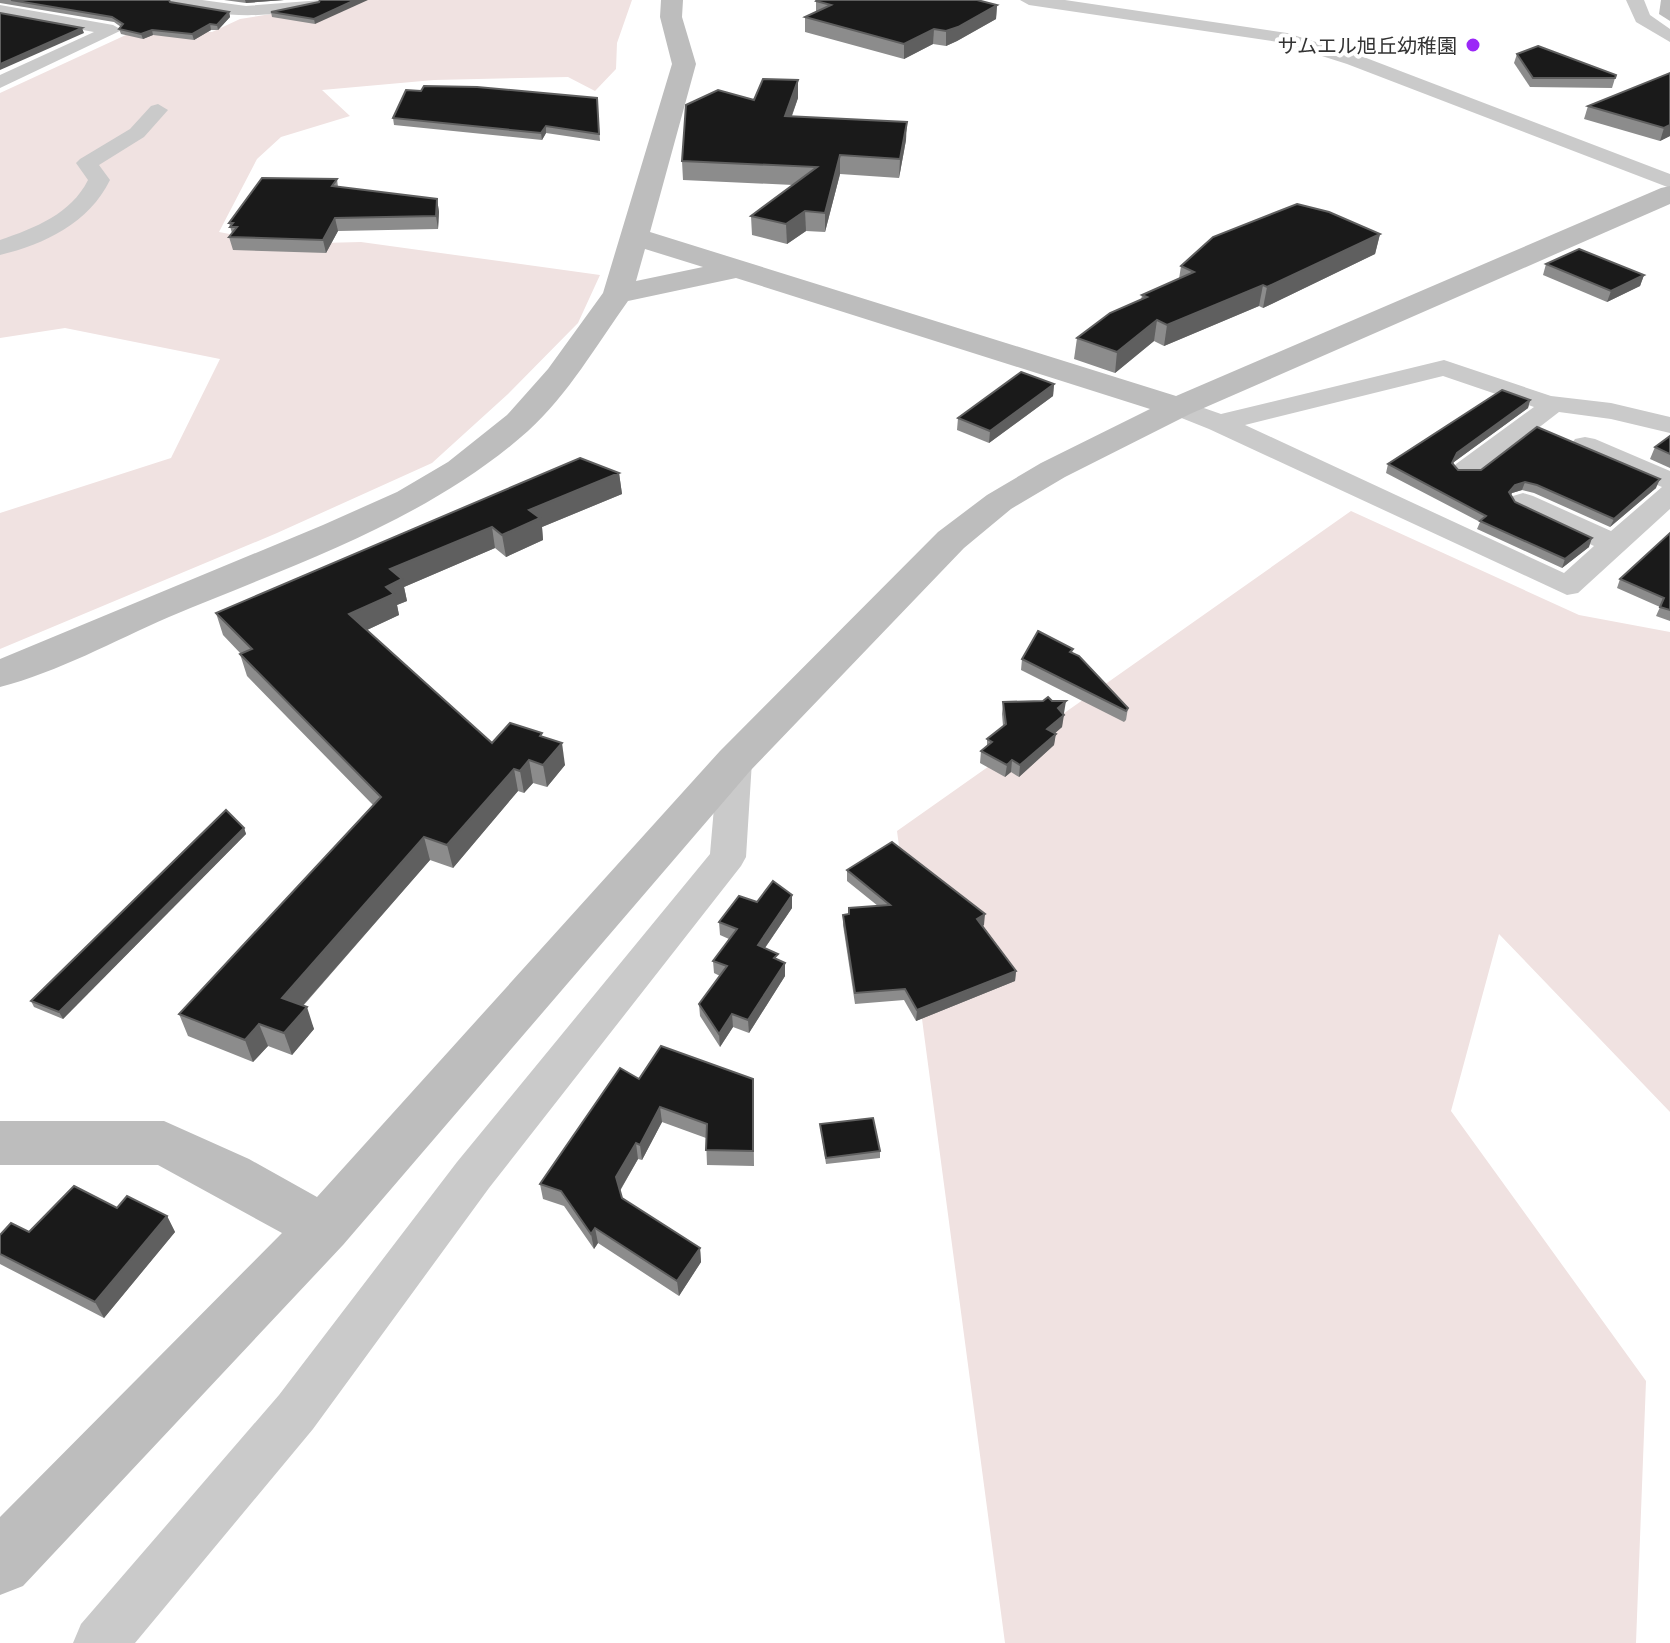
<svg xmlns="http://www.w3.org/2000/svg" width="1670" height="1643" viewBox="0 0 1670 1643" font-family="'Noto Sans','Noto Sans JP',sans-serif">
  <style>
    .green { fill: #f0e2e1 }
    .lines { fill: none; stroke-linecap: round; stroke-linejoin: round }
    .street { fill: #cacaca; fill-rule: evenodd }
    .secondary { fill: #bdbdbd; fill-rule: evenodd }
    .wall { fill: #8c8c8c }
    .shaded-wall { fill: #5f5f5f }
    .building { fill: #1a1a1a; stroke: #5f5f5f; stroke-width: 2 }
    .poi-dot { fill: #9b28f7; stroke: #fff; stroke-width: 3 }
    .labels { text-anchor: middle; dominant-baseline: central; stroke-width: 8; stroke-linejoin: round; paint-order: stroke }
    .far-poi-label { font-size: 20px; fill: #333; stroke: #fff; text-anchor: end }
  </style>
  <rect width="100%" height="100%" fill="#fff"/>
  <g class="green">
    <path d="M356 0H632L617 43 616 69 595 91 568 77 434 80 322 90 350 116 281 137 257 159 219 232 283 244 361 242 600 275 578 323 508 394 432 463 277 533 0 649V513L171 458 220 359 65 328 0 338V93L141 28 212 32 240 19Z"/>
    <path d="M1351 511 1579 615 1670 632V1112L1499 934 1451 1111 1646 1381 1636 1643H1005L897 831Z"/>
  </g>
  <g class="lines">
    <g class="street">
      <path d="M169 0H202L246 6 322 0 319 4C264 20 227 18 172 4Z"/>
      <path d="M1020 0H1065L1287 33 1361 56 1670 174V188L1347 64 1278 42 1029 5Z"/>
      <path d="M1626 0H1644L1650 15 1670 29V42L1636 22Z"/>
      <path d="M0 5 113 25 122 30 0 88V75L94 32 0 15Z"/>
      <path d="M158 104 168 110 144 137 99 165 110 180C89 223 45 244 0 255V240C35 228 71 214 88 180L76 163 80 159 130 129 151 106Z"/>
      <path d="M1444 360 1551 396 1611 403 1670 417V433L1611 419 1559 412 1476 476 1466 478 1456 476 1452 470 1456 464 1534 407 1443 376 1245 425 1564 573 1594 546 1513 508 1509 502 1513 496 1523 493 1533 496 1611 531 1662 487 1575 451 1571 445 1575 439 1585 437 1595 439 1670 471V509L1578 593 1567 595 1209 429 1169 413 1165 407 1169 401 1178 399 1221 414Z"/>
      <path d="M735 749 747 753 752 761 746 857 741 866 489 1188 313 1429 135 1643H73L81 1624 279 1395 457 1162 710 854 718 761 723 753Z"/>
    </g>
    <g class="secondary">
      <path d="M661 0H683L682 17 696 64 650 232 1176 396 1661 188 1670 186V204L1190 414 1065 477 1011 509 964 548 750 771 343 1245 23 1586 0 1595V1517L282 1233 158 1165H0V1121H164L249 1159 317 1197 720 751 938 532 987 495 1041 463 1150 409 736 278 628 301C597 344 568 395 528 431 427 521 292 565 169 617 114 641 58 672 0 687V659L323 525 397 492 448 462 507 415 548 369 603 293 672 64 660 17ZM645 249 703 267 636 281Z"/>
      <path d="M1661 0H1670V21L1659 14Z"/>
    </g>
  </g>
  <g class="wall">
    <path d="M0 0H169L170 2 229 12 230 17 218 30H211L194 40 153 35 143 39 121 34 119 29 121 27 114 22 0 3Z"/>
    <path d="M224 0H284L246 3Z"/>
    <path d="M816 1 997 5 996 19 957 41 946 46 933 44 904 59 805 32V17L816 12Z"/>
    <path d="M319 2 315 24 272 17 271 12Z"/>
    <path d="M1517 54 1616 75 1612 88 1530 87 1514 63Z"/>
    <path d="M1670 73V136L1660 141 1584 119 1588 106Z"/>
    <path d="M597 98 600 141 546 133 542 140 394 125 393 118Z"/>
    <path d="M798 98 792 116 906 140 899 178 840 174 825 232 806 231 787 244 752 235 751 216 793 185 683 180 682 161 754 100Z"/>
    <path d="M337 179 338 187 437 199 439 212 438 229 338 231 326 253 233 250 229 237 232 233 229 223Z"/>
    <path d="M1380 234 1375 254 1263 308 1259 306 1164 346 1154 341 1115 373 1074 359 1077 338 1141 300 1142 295 1179 279 1181 266Z"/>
    <path d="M1546 264 1644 275 1640 286 1607 302 1543 275Z"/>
    <path d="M1054 384 1053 396 989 443 957 430 958 418Z"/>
    <path d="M1530 400 1528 408 1454 462 1453 464 1458 470 1656 488 1610 527 1534 493 1522 490 1512 493 1511 495 1515 502 1589 547 1562 568 1477 529 1480 522 1386 473 1388 464Z"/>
    <path d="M1670 436V468L1650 459 1655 447Z"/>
    <path d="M619 473 622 494 542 527 543 540 506 557 495 548 404 587 407 601 397 605 399 615 367 630 492 743 543 737 565 765 547 787 533 783 524 793 518 791 453 868 430 860 303 1006 314 1029 292 1055 268 1046 253 1062 188 1036 179 1014 373 805 247 676 240 654H241L223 635 216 613Z"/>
    <path d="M1670 533V621L1656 616 1660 607 1617 588 1620 579Z"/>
    <path d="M1073 649 1072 653 1128 708 1126 720 1124 722 1021 670 1022 659Z"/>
    <path d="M1003 702 1064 713 1063 714 1062 727 1055 733 1054 745 1019 777 1011 772 1005 777 980 763 981 751 987 746V739L1003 726 1002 714Z"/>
    <path d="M244 828 246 834 63 1019 34 1007 31 1001Z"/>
    <path d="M847 870 984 925 983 926 1016 971 1015 981 916 1021 904 1000 855 1004 843 925V915L878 906 847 881Z"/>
    <path d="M757 902 792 908 765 948 778 960 785 976 749 1033 733 1027 720 1047 700 1016 699 1004 720 976 714 973 713 961 729 939 720 935 719 922Z"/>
    <path d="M639 1079H753L754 1166 707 1165 706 1138 662 1122 642 1160 638 1159 620 1191 622 1198 700 1248 701 1262 679 1296 598 1243 594 1249 564 1206 543 1199 540 1184Z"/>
    <path d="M820 1124 880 1151V1158L826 1164Z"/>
    <path d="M117 1208 167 1216 175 1232 104 1318 0 1264V1235L29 1232Z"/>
  </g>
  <g class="shaded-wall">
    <path d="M245 0H284L246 3Z"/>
    <path d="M355 0H368L315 24 314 19Z"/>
    <path d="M997 5 996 19 957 41 946 46V31Z"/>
    <path d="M229 12 230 17 218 30 217 25Z"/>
    <path d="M210 24 211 30 194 40 192 34Z"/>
    <path d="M82 28 84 33 0 70V64Z"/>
    <path d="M934 29 933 44 904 59V44Z"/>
    <path d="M152 30 153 35 143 39 141 34Z"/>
    <path d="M798 80V98L785 134V116Z"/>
    <path d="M907 122 906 140 899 178 900 159Z"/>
    <path d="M1670 125V136L1660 141 1664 128Z"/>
    <path d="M546 126V133L542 140 541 133Z"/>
    <path d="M840 155V174L825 232V213Z"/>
    <path d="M437 199 439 212 438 229 436 216Z"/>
    <path d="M805 211 806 231 787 244 786 224Z"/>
    <path d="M335 218 338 231 326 253 323 240Z"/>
    <path d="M1380 234 1375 254 1263 308 1267 287Z"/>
    <path d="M1644 275 1640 286 1607 302 1611 291Z"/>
    <path d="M1263 285 1259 306 1164 346 1167 325Z"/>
    <path d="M1157 320 1154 341 1115 373 1117 352Z"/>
    <path d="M1054 384 1053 396 989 443 990 431Z"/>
    <path d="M1530 400 1528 408 1454 462 1450 472 1457 453Z"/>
    <path d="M619 473 622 494 542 527 543 540 506 557 502 535 529 510Z"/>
    <path d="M1660 479 1656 488 1610 527 1614 519Z"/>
    <path d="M1525 482 1522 490 1512 493 1506 500 1509 492 1515 485Z"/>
    <path d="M492 527 495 548 404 587 407 601 397 605 399 615 354 636 349 614 386 587 390 569Z"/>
    <path d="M1592 538 1589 547 1562 568 1565 559Z"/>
    <path d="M1066 701 1064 713 1056 720 1058 708Z"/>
    <path d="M1064 715 1062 727 1046 741 1047 729Z"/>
    <path d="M1056 734 1054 745 1019 777 1020 765Z"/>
    <path d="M562 743 565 765 547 787 543 765Z"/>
    <path d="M529 760 533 783 524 793 520 771Z"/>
    <path d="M1012 760 1011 772 1005 777 1007 765Z"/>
    <path d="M514 769 518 791 453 868 447 845Z"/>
    <path d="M244 828 246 834 63 1019 59 1012Z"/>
    <path d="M424 837 430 860 290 1020 282 998Z"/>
    <path d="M792 895V908L758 958V945Z"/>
    <path d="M985 914 984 925 976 930 977 919Z"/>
    <path d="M785 963V976L749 1033 748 1020Z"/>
    <path d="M1016 971 1015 981 916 1021 917 1010Z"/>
    <path d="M307 1007 314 1029 292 1055 284 1033Z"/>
    <path d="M732 1014 733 1027 720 1047 719 1034Z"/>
    <path d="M259 1024 268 1046 253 1062 245 1040Z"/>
    <path d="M660 1107 662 1122 642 1160 640 1145Z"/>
    <path d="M636 1143 638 1159 619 1192 616 1177Z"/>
    <path d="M167 1216 175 1232 104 1318 95 1302Z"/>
    <path d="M595 1228 598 1243 594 1249 591 1234Z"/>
    <path d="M700 1248 701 1262 679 1296 677 1281Z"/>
  </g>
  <g class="building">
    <path d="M11 0H169L170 2 229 12 217 25 210 24 192 34 152 30 141 34 119 29 123 24 112 17Z"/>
    <path d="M320 0H355L314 19 271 12 319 2Z"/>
    <path d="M817 0H977L997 5 958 27 946 31 934 29 904 44 805 17 831 5 816 1Z"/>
    <path d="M0 13 82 28 0 64Z"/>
    <path d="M1538 46 1616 75 1615 78H1533L1517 54Z"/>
    <path d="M1670 73V125L1664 128 1588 106Z"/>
    <path d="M763 79 798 80 785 116 907 122 900 159 840 155 825 213 805 211 786 224 751 216 817 167 682 161 686 105 718 90 754 100Z"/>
    <path d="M424 86 477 87 597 98 599 134 546 126 541 133 393 118 406 90 421 91Z"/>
    <path d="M262 178 337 179 332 186 437 199 436 216 335 218 323 240 229 237 237 227H230L233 223H229Z"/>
    <path d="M1297 204 1329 212 1380 234 1267 287 1263 285 1167 325 1157 320 1117 352 1077 338 1110 313 1147 297 1142 295 1194 272 1181 266 1213 237Z"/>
    <path d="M1579 249 1644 275 1611 291 1546 264Z"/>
    <path d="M1021 372 1054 384 990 431 958 418Z"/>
    <path d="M1502 390 1530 400 1457 453 1452 463 1458 470H1481L1537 427 1660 479 1614 519 1537 485 1525 482 1515 485 1509 492 1515 502 1592 538 1565 559 1480 521 1486 516 1388 464Z"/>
    <path d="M1670 436V454L1655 447Z"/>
    <path d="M580 458 619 473 529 510 540 518 502 535 492 527 390 569 402 579 386 587 394 594 349 614 492 743 510 723 542 733 540 736 562 743 543 765 529 760 520 771 514 769 447 845 424 837 282 998 307 1007 284 1033 259 1024 245 1040 179 1014 381 797 240 654 252 649 216 613Z"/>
    <path d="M1670 533V610L1660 607 1664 598 1620 579Z"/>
    <path d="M1038 631 1073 649 1070 652 1079 656 1128 708 1126 711 1022 659Z"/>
    <path d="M1048 697 1052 701H1066L1058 708 1064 715 1047 729 1056 734 1020 765 1012 760 1007 765 981 751 992 742 987 739 1006 724 1003 702 1043 701Z"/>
    <path d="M226 810 244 828 59 1012 31 1001Z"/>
    <path d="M892 842 985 914 977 919 1016 971 917 1010 905 989 855 993 843 915 849 914V908L890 905 847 870Z"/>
    <path d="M773 881 792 895 758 945 778 954 774 958 785 963 748 1020 732 1014 719 1034 699 1004 727 966 713 961 737 929 719 922 739 896 757 902Z"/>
    <path d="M661 1046 753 1079V1151L706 1150 707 1124 660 1107 640 1145 636 1143 616 1177 622 1198 700 1248 677 1281 595 1228 591 1234 561 1191 540 1184 620 1068 639 1079Z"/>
    <path d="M873 1118 880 1151 826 1158 820 1124Z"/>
    <path d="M74 1186 117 1208 127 1196 167 1216 95 1302 0 1254V1235L11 1223 29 1232Z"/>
  </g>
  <circle class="poi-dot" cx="1473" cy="45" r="8"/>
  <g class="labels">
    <g class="far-poi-label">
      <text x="1457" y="45">サムエル旭丘幼稚園</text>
    </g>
  </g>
</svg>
